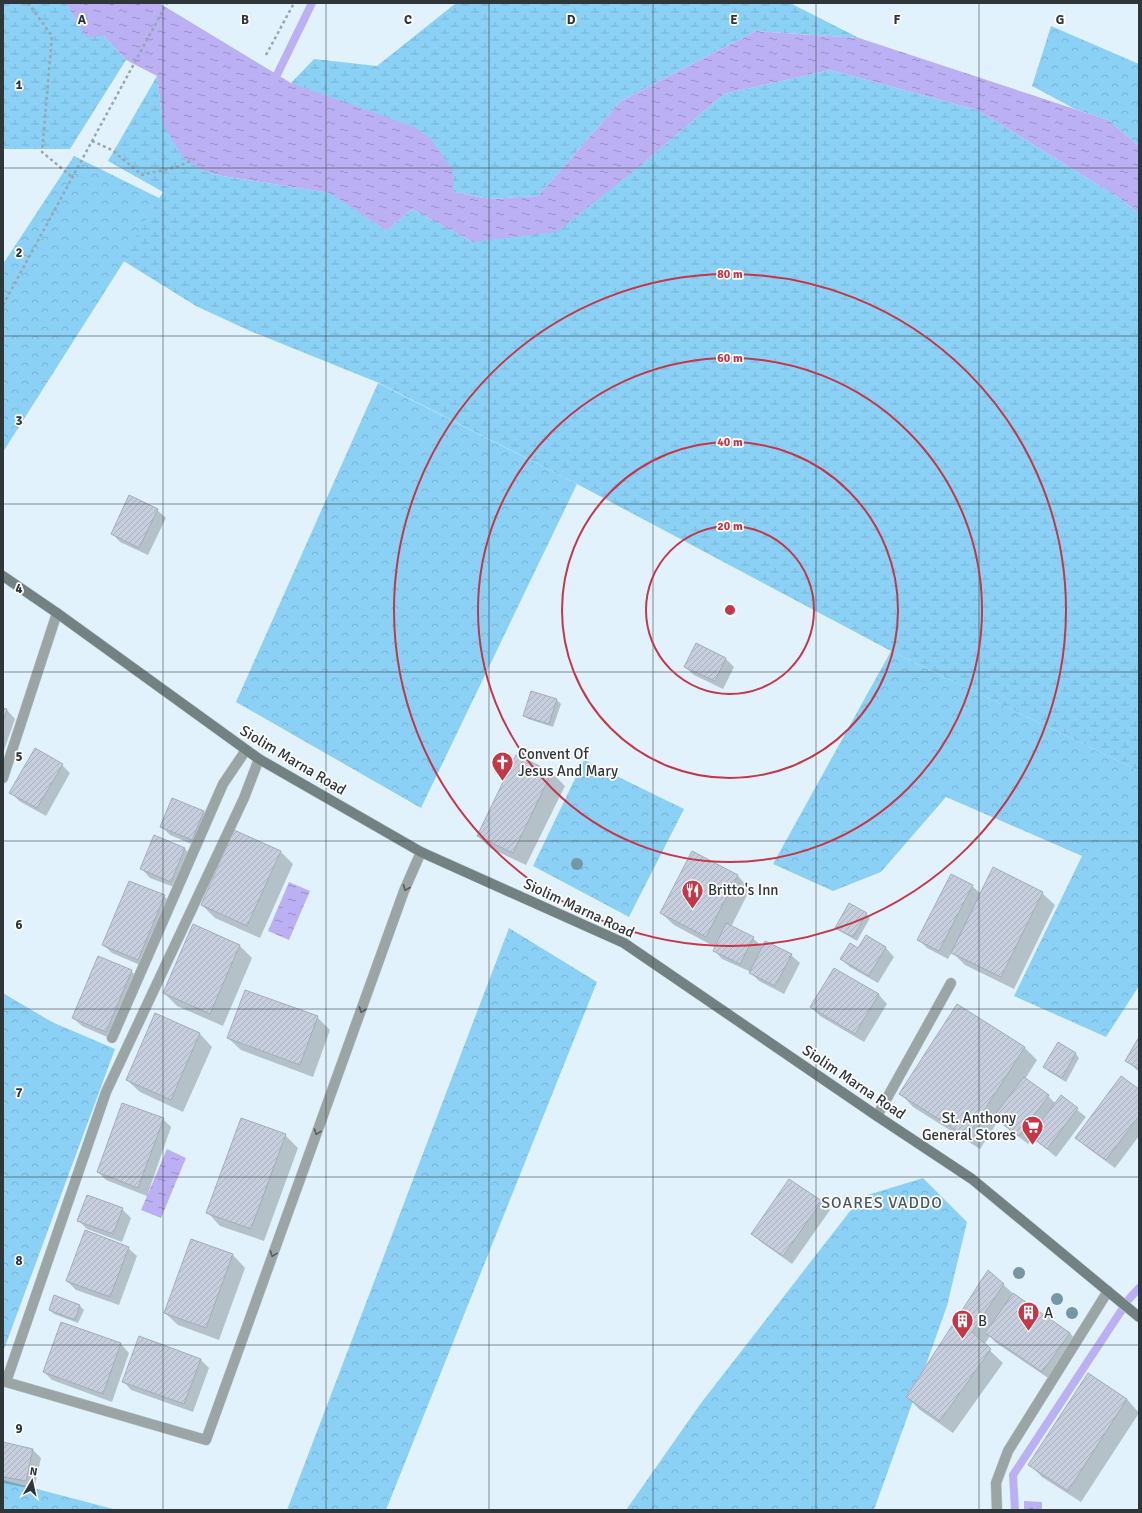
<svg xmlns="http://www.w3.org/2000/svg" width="1142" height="1513" viewBox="0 0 1142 1513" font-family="Signika,sans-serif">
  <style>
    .forest { fill: url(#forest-crowns) }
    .wetland { fill: url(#wetland-marsh) }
    .water { fill: url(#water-ripples) }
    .shadow { fill: #0003 }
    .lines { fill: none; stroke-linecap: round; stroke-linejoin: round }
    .stream { stroke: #bbb0f4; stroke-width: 8 }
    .building { fill: url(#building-hatch); stroke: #a4acbb }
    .service-casing { stroke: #bdccd5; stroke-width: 11 }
    .minor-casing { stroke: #bdccd5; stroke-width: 11 }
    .secondary-casing { stroke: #bdccd5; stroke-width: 11 }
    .path { stroke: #99a6ad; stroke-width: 2.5; stroke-dasharray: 3 3; stroke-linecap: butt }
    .service { stroke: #9ca5a5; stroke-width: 10 }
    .minor { stroke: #9ca5a5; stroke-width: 10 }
    .secondary { stroke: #748182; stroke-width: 10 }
    .tree { fill: #7696a6 }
    .oneway { stroke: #555d5f }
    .grid { fill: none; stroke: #2f363a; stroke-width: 1; stroke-opacity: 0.55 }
    .ring { fill: none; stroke: #c63646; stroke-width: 2 }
    .labels { text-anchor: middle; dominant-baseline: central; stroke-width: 3.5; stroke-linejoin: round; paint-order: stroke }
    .poi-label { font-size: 15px; fill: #2f363a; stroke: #fff; text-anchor: start }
    .street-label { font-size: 15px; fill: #2f363a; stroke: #fff }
    .neighbourhood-label { font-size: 16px; letter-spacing: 1px; fill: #495861; stroke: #fff }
    .grid-label { font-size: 13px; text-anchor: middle; font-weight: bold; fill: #2f363a; stroke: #fff; stroke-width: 3.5; stroke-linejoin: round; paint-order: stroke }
    .centre { fill: #c63646; stroke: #fff; stroke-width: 2 }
    .ring-label { font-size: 12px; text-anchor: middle; font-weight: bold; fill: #c63646; stroke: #fff; stroke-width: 3.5; stroke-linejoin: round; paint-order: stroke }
  </style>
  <defs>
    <pattern id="forest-crowns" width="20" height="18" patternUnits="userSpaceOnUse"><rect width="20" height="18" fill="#8bd1f6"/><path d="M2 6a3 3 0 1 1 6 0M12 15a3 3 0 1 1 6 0" fill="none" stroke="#78b4d4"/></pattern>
    <pattern id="wetland-marsh" width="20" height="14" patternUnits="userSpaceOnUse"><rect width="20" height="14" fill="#8bd1f6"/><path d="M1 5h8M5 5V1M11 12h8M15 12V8" fill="none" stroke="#78b4d4"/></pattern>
    <pattern id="water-ripples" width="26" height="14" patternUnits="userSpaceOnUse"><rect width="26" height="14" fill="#bbb0f4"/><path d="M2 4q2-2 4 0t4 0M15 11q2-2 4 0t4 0" fill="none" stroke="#9890c7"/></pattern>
    <pattern id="building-hatch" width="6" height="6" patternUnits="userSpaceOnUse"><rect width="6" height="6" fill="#c6cede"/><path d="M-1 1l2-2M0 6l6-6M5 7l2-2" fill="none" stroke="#aab2bf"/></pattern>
  </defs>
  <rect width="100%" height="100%" fill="#e1f2fc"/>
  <g class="forest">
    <path d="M1051 26 1139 64V146L1108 120 1075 109 1032 86Z"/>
    <path d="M74 156 163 200 3 452V264Z"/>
    <path d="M378 383 577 484 421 808 236 702Z"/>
    <path d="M891 651 1139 771V986L1106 1037 1014 996 1082 856 946 797 881 872 833 891 773 864Z"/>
    <path d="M584 760 684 809 629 917 533 866Z"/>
    <path d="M509 928 597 982 386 1510H287Z"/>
    <path d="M3 993 52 1022 115 1049 3 1352Z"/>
    <path d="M923 1178 967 1222 947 1306 874 1510H626L701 1403 861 1197Z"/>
    <path d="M3 1480 117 1510H3Z"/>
  </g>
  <g class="wetland">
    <path d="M3 3H66L86 36H104L126 60 70 149H3Z"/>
    <path d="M456 3H790L859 38 756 31 621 101 538 196 489 199 454 192 291 83 314 59 377 66Z"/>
    <path d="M830 70 977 110 1121 199 1139 214V771L891 651 577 484 379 383 250 331 196 306 122 260 163 192 108 161 157 76 163 124 201 170 222 176 331 193 386 231 412 209 473 242 645 162 724 94Z"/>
  </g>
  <g class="water">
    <path d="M66 3H159L291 83 414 127 429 137 453 170 454 192 489 199 538 196 621 101 756 31 859 38 1108 120 1139 146V214L1121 199 977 110 830 70 724 94 645 162 557 232 473 242 412 209 386 231 330 193 222 176 201 170 183 158 163 124 157 76 126 60 104 36 86 37Z"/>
    <path d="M289 882 310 891 289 940 268 931Z"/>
    <path d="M167 1149 186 1158 161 1218 141 1210Z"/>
    <path d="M1024 1501 1042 1502V1510H1024Z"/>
  </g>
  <g class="shadow">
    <path d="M157 510 166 518 148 555 120 542 112 533Z"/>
    <path d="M726 659 734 667 723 689 694 675 685 667Z"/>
    <path d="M557 700 561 704 553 727 528 719 524 715Z"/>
    <path d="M3 709 7 710 15 719 3 753Z"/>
    <path d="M516 756 552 773 565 786 526 865 490 848 478 836Z"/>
    <path d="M62 765 70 773 46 816 19 801 11 792Z"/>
    <path d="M203 812 212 820 201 848 170 835 162 827Z"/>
    <path d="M184 848 193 857 179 889 150 878 142 869Z"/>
    <path d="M280 851 293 864 260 938 215 918 202 905Z"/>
    <path d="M693 853 738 876 750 889 731 927 753 938 763 948 791 955 800 963 784 994 759 981 749 971 722 959 714 950 715 947 674 925 661 913Z"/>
    <path d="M972 886 981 894 1042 893 1055 905 1014 989 965 965 952 952 948 959 927 948 919 940Z"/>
    <path d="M164 896 173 905 147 968 112 953 103 945Z"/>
    <path d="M866 914 870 918 857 941 840 931 836 927Z"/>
    <path d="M194 926 240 946 252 958 223 1026 177 1006 164 993Z"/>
    <path d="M866 937 886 948 894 957 878 983 850 967 841 959 859 949Z"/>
    <path d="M834 969 879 995 887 1004 864 1042 820 1016 811 1007Z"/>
    <path d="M131 971 140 979 114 1040 82 1026 73 1018Z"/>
    <path d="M156 1015 200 1034 212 1047 183 1112 140 1092 127 1080Z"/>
    <path d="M317 1017 330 1030 313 1077 241 1050 228 1038Z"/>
    <path d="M1139 1039V1072L1126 1060Z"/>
    <path d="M1058 1044 1076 1054 1079 1058 1066 1082 1048 1071 1045 1067Z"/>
    <path d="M1024 1047 1037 1060 1025 1079 1048 1096 1056 1104 1061 1097 1086 1117 1056 1157 1032 1137 1028 1144 998 1121 980 1149 913 1107 901 1094Z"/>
    <path d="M1139 1090V1136L1115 1168 1085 1146 1077 1138Z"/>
    <path d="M163 1119 171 1127 147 1196 106 1180 98 1172Z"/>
    <path d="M285 1135 298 1148 264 1241 220 1226 208 1213Z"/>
    <path d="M821 1202 830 1210 792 1264 761 1242 752 1233Z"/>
    <path d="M122 1209 131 1218 122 1242 87 1229 79 1221Z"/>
    <path d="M192 1240 233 1255 245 1268 219 1340 178 1325 165 1313Z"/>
    <path d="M128 1248 137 1256 119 1305 76 1290 67 1281Z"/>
    <path d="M988 1271 1017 1297 1070 1333 1078 1342 1051 1380 995 1342 990 1336 984 1345 1003 1363 953 1433 920 1410 907 1397Z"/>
    <path d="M80 1306 84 1310 78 1323 54 1314 50 1310Z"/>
    <path d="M62 1323 121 1344 129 1353 112 1402 52 1380 44 1372Z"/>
    <path d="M201 1360 209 1368 193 1412 131 1390 123 1381Z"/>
    <path d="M1127 1399 1139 1413 1081 1502 1042 1477 1030 1465Z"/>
    <path d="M3 1443 32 1449 41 1458 34 1489 3 1483Z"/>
  </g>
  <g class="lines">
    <g class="stream">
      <path d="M273 83 312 3"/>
      <path d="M1015 1510 1013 1475 1129 1299 1139 1288"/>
    </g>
  </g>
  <g class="building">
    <path d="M129 495 158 509 139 548 111 534Z"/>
    <path d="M696 643 726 658 715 681 684 667Z"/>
    <path d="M531 691 557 699 549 724 523 716Z"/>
    <path d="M3 708 7 709 3 722Z"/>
    <path d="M35 748 63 764 37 808 9 793Z"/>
    <path d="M516 755 552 772 513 853 477 836Z"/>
    <path d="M172 798 204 811 192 840 160 827Z"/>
    <path d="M234 830 281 851 247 926 201 905Z"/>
    <path d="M154 835 185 848 171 882 140 869Z"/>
    <path d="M692 851 738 875 706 937 660 913Z"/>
    <path d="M993 867 1043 892 1001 977 951 953Z"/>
    <path d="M951 874 973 885 939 951 917 940Z"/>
    <path d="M129 881 165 895 138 960 102 945Z"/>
    <path d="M849 903 867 913 853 937 835 928Z"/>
    <path d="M726 923 754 937 740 964 713 951Z"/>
    <path d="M193 924 240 945 210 1014 163 993Z"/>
    <path d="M866 935 886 947 869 976 840 959 850 943 858 948Z"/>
    <path d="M765 941 792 954 775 986 749 973Z"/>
    <path d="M98 956 132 970 106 1032 72 1018Z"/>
    <path d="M834 968 879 994 855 1034 810 1007Z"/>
    <path d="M245 990 318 1016 300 1065 227 1038Z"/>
    <path d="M957 1004 1025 1047 967 1137 899 1094Z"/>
    <path d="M155 1013 200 1033 171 1100 126 1080Z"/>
    <path d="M1139 1037V1069L1125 1061Z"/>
    <path d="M1058 1042 1076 1053 1062 1078 1043 1067Z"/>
    <path d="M1121 1076 1139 1089V1116L1106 1160 1075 1138Z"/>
    <path d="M1024 1077 1049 1095 1019 1136 993 1117Z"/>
    <path d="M1061 1095 1078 1108 1047 1149 1030 1136Z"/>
    <path d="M122 1103 164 1118 138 1188 97 1172Z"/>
    <path d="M241 1118 286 1134 251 1229 206 1213Z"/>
    <path d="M789 1179 822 1201 783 1256 751 1234Z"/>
    <path d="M87 1195 123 1208 113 1234 77 1221Z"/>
    <path d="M85 1230 129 1247 110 1297 66 1281Z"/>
    <path d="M191 1239 233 1254 206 1328 164 1313Z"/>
    <path d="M988 1270 1004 1284 972 1332 991 1349 940 1421 906 1397Z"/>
    <path d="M1013 1293 1070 1333 1042 1372 985 1333Z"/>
    <path d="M54 1295 80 1305 75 1320 49 1310Z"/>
    <path d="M61 1322 121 1343 103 1394 43 1372Z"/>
    <path d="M139 1336 201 1359 184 1404 122 1382Z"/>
    <path d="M1088 1373 1127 1399 1068 1491 1028 1465Z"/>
    <path d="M3 1442 33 1449 26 1481 3 1477Z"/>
  </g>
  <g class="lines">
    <defs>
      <g id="service">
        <path d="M259 759 244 798 106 1092 6 1382 206 1440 404 891 421 852"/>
        <path d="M112 1038 223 784 246 750"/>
        <path d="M997 1510 996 1483 1008 1451 1108 1291"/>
      </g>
      <g id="minor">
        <path d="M3 778 57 613"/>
        <path d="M877 1116 951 983"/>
      </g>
      <path id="secondary" d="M3 576 57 613 259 759 421 852 624 943 877 1116 972 1179 1139 1317"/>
    </defs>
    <use href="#service" class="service-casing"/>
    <use href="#minor" class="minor-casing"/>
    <use href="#secondary" class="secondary-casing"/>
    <g class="path">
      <path d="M28 3 52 36 42 152 72 177"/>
      <path d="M266 55 294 3"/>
      <path d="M92 141 112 150 142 175 177 167 197 158"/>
      <path d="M3 305 167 3"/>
    </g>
    <use href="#service" class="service"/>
    <use href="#minor" class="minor"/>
    <use href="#secondary" class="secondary"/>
  </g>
  <g class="tree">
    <circle cx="577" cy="864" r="6"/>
    <circle cx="1019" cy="1273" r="6"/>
    <circle cx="1057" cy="1299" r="6"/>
    <circle cx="1072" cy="1313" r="6"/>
  </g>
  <defs><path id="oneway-chevron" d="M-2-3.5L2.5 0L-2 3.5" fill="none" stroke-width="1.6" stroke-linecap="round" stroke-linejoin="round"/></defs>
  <g class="oneway">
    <use href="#oneway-chevron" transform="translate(406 888) rotate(112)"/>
    <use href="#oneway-chevron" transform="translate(362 1010) rotate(110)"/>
    <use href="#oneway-chevron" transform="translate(317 1132) rotate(110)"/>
    <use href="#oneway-chevron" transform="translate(273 1254) rotate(110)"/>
  </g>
  <path class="grid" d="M163 3V1510M326 3V1510M489 3V1510M653 3V1510M816 3V1510M979 3V1510M3 168H1139M3 336H1139M3 504H1139M3 672H1139M3 841H1139M3 1009H1139M3 1177H1139M3 1345H1139"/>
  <g class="ring">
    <circle cx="730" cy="610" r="84"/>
    <circle cx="730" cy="610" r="168"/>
    <circle cx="730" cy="610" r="252"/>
    <circle cx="730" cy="610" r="336"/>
  </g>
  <defs>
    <symbol id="church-pin" viewBox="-11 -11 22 30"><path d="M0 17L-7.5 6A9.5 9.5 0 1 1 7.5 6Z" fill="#c63646" stroke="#fff"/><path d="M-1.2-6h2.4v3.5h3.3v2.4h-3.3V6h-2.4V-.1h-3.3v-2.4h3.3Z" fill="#fff"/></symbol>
    <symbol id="restaurant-pin" viewBox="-11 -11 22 30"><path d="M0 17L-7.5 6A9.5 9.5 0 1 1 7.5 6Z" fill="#c63646" stroke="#fff"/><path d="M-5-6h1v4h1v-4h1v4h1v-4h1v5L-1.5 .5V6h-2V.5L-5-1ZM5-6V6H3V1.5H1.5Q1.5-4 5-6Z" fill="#fff"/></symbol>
    <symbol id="supermarket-pin" viewBox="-11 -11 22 30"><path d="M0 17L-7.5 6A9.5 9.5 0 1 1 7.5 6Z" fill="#c63646" stroke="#fff"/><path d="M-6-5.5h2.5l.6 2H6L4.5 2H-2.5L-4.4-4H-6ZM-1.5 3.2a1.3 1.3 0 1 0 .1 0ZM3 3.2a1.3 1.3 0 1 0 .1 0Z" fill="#fff"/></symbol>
    <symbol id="building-pin" viewBox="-11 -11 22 30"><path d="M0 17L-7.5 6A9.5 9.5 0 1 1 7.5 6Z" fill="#c63646" stroke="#fff"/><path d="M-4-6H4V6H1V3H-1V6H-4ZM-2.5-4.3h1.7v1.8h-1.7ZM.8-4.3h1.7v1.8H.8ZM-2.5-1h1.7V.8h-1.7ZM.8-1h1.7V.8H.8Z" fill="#fff"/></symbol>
  </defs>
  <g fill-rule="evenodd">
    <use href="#church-pin" x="490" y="750" width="25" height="34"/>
    <use href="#restaurant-pin" x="680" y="878" width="25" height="34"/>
    <use href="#supermarket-pin" x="1020" y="1114" width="25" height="34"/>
    <use href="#building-pin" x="1016" y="1300" width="25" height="34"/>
    <use href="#building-pin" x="950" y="1308" width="25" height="34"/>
  </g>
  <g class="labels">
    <g class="poi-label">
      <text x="518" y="754">Convent Of<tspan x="518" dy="17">Jesus And Mary</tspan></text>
      <text x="708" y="890">Britto's Inn</text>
      <text x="1016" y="1118" text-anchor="end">St. Anthony<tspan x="1016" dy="17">General Stores</tspan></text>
      <text x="1044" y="1313">A</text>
      <text x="978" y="1321">B</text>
    </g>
    <g class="street-label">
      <text transform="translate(293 760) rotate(31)">Siolim Marna Road</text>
      <text transform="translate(579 908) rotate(25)">Siolim Marna Road</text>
      <text transform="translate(854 1082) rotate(34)">Siolim Marna Road</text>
    </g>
    <g class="neighbourhood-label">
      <text x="882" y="1203">SOARES VADDO</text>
    </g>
  </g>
  <g class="grid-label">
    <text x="82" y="24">A</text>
    <text x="245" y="24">B</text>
    <text x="408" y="24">C</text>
    <text x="571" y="24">D</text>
    <text x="734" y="24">E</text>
    <text x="897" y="24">F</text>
    <text x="1060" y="24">G</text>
    <text x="19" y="89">1</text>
    <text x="19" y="257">2</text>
    <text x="19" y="425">3</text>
    <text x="19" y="593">4</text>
    <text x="19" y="761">5</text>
    <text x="19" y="929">6</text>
    <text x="19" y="1097">7</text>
    <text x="19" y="1265">8</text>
    <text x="19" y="1433">9</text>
  </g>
  <circle cx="730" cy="610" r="6" class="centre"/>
  <g class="ring-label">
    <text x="730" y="278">80 m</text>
    <text x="730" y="362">60 m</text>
    <text x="730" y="446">40 m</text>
    <text x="730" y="530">20 m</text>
  </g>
  <rect width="1142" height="1513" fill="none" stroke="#2f363a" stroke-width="8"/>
  <g transform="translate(32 1481) rotate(9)" stroke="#ffffff" stroke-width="3" paint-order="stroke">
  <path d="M0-3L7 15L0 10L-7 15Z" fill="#2f363a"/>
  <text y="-6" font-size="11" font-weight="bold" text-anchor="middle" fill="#2f363a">N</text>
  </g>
</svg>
